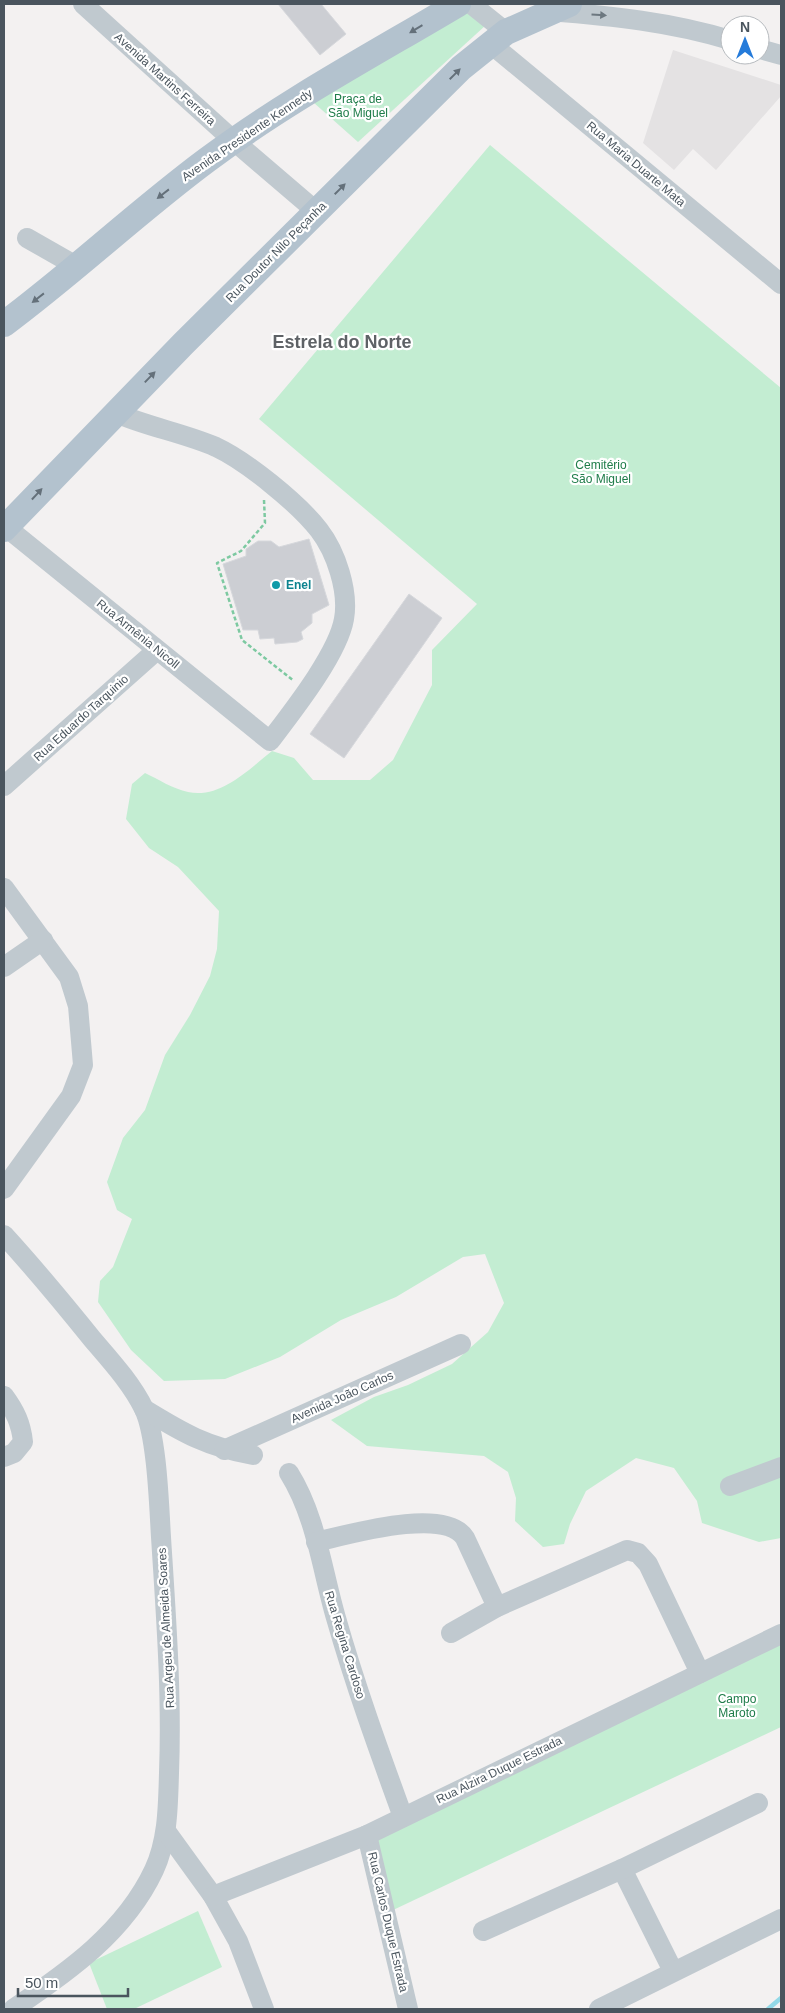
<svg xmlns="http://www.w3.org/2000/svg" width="785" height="2013" viewBox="0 0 785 2013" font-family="Helvetica,sans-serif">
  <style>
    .education { fill: #e4e2e3 }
    .green { fill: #c3edd2 }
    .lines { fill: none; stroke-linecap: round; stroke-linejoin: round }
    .stream { stroke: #93d9e7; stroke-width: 4.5 }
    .building { fill: #ccced3; stroke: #d6d8dc }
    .path { stroke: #7dc9a1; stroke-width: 2.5; stroke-dasharray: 4 2.5; stroke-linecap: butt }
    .minor { stroke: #c0c9cf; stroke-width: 20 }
    .major { stroke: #b3c2ce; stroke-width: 26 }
    .oneway { fill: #6d7880 }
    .oneway2 { fill: #64707a }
    .culture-dot { fill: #0f9aa8; stroke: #fff; stroke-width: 2 }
    .labels { text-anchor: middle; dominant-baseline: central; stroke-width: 4.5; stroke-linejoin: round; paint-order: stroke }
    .street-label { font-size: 12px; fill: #4a555e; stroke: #fff }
    .park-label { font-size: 12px; fill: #1e7c49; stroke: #fff }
    .culture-label { font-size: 12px; font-weight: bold; fill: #0d838f; stroke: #fff; text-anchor: start }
    .district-label { font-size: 18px; font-weight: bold; fill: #5e6266; stroke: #fff }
  </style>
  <rect width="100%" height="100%" fill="#f3f1f1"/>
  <path class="education" d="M673 50 781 85V96L716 170 693 149 674 170 643 143Z"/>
  <g class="green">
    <path d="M467 9 486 25 358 142 313 102Z"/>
    <path d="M490 145 781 388V1538L759 1542 702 1523 697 1501 674 1468 636 1458 586 1491 570 1524 564 1544 543 1547 515 1521 516 1498 508 1472 484 1456 367 1446 331 1420 374 1397 408 1385 452 1364 488 1332 504 1303 485 1254 463 1257 396 1297 341 1320 280 1357 225 1379 164 1381 131 1350 98 1302 100 1281 113 1267 132 1219 117 1210 107 1182 123 1138 145 1110 165 1055 190 1015 210 976 217 949 219 911 178 867 149 848 126 819 132 784 145 773C158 779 173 789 188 792 220 799 248 770 272 751L294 758 313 780H370L393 760 432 685V650L477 604 259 419Z"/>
    <path d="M781 1640V1727L391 1911 373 1839Z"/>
    <path d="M198 1911 222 1967 134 2009H107L89 1963Z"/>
  </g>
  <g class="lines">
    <path class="stream" d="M768 2009 781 1998"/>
  </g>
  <g class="building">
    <path d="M278 4H321L346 34 320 55Z"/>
    <path d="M309 539 329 605 312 614V623L301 632 303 639 297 642 275 644 274 638 260 639 258 630H243L223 564 246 556V549L258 541H271L279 547Z"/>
    <path d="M409 594 442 618 344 758 310 734Z"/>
  </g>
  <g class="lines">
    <path class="path" d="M264 500 265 523 241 551 217 563 242 640 294 681"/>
    <g class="minor">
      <path d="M83 4 234 141 317 212"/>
      <path d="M471 4 506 32"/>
      <path d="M550 11C612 16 671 22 730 40"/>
      <path d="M491 44 781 284"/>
      <path d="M760 49 781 55"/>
      <path d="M27 238 78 267"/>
      <path d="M6 527 270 741C292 712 338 654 344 619 349 591 336 552 319 530 298 503 246 461 216 447 184 433 148 427 116 413"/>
      <path d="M4 786 157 650"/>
      <path d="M4 888 69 977 78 1006 83 1065 71 1096 4 1189"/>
      <path d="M4 967 43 940"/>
      <path d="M4 1235C35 1269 64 1304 93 1340 111 1361 132 1384 144 1409 157 1436 159 1505 161 1537 166 1616 172 1694 169 1773 168 1806 168 1840 154 1870 125 1932 68 1972 13 2009"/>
      <path d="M4 1396C15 1411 21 1423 23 1442L14 1453 4 1457"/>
      <path d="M144 1409C183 1433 207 1447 253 1455"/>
      <path d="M224 1450 461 1344"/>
      <path d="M289 1473C316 1516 322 1570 336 1618 355 1685 379 1751 403 1817"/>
      <path d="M730 1486 781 1467"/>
      <path d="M316 1542C347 1535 445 1506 465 1538L497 1607"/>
      <path d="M451 1633 497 1607 627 1550 638 1553 648 1564 700 1673"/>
      <path d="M166 1831 213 1896 238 1941 264 2009"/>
      <path d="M367 1835 408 2009"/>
      <path d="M622 1869 673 1971"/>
      <path d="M213 1896 367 1835 781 1634"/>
      <path d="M483 1931 622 1869 758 1803"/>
      <path d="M599 2009 781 1919"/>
    </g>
    <g class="major">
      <path d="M4 324C74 272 137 212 207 160 286 101 374 54 458 4"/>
      <path d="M4 529 183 344 461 68 506 32 569 4"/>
    </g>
  </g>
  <defs><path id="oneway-solid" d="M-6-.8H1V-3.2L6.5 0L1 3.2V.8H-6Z" transform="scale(1.25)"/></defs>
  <use class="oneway" href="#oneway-solid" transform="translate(599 15) rotate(4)"/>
  <g class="oneway2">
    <use href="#oneway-solid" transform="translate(416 29) rotate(149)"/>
    <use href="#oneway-solid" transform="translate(455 74) rotate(-45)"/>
    <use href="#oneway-solid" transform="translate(340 189) rotate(-45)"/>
    <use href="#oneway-solid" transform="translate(163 194) rotate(142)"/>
    <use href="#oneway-solid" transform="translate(38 298) rotate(142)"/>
    <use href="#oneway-solid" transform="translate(150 377) rotate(-46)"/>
    <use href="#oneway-solid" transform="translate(37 494) rotate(-47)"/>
  </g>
  <circle class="culture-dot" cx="276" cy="585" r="5"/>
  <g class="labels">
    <g class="street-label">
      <text transform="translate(165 79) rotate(42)">Avenida Martins Ferreira</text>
      <text transform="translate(247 135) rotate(-34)">Avenida Presidente Kennedy</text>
      <text transform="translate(636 164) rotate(40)">Rua Maria Duarte Mata</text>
      <text transform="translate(276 252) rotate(-45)">Rua Doutor Nilo Peçanha</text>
      <text transform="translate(138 634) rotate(39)">Rua Armênia Nicoll</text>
      <text transform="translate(81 718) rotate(-42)">Rua Eduardo Tarquinio</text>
      <text transform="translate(342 1397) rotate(-24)">Avenida João Carlos</text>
      <text transform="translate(166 1628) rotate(-93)">Rua Argeu de Almeida Soares</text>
      <text transform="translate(345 1645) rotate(73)">Rua Regina Cardoso</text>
      <text transform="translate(499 1770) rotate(-26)">Rua Alzira Duque Estrada</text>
      <text transform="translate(388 1922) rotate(77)">Rua Carlos Duque Estrada</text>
    </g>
    <g class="park-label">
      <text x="358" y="99">Praça de<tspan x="358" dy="14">São Miguel</tspan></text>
      <text x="601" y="465">Cemitério<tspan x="601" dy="14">São Miguel</tspan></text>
      <text x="737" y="1699">Campo<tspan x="737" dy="14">Maroto</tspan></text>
    </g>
    <g class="culture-label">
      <text x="286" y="585">Enel</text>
    </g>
    <g class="district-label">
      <text x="342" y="342">Estrela do Norte</text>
    </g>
  </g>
  <rect width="785" height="2013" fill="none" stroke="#4a555e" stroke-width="10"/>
  <g transform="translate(745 40)"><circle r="24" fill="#ffffff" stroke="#b7bbbf"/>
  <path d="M0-4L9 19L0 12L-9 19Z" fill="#257bda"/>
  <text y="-8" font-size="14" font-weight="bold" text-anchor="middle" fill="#4a555e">N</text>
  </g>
  <path d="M18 1988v8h110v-8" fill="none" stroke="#4a555e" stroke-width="2.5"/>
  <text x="25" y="1988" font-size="15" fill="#4a555e" stroke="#ffffff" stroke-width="4" paint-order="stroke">50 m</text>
</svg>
